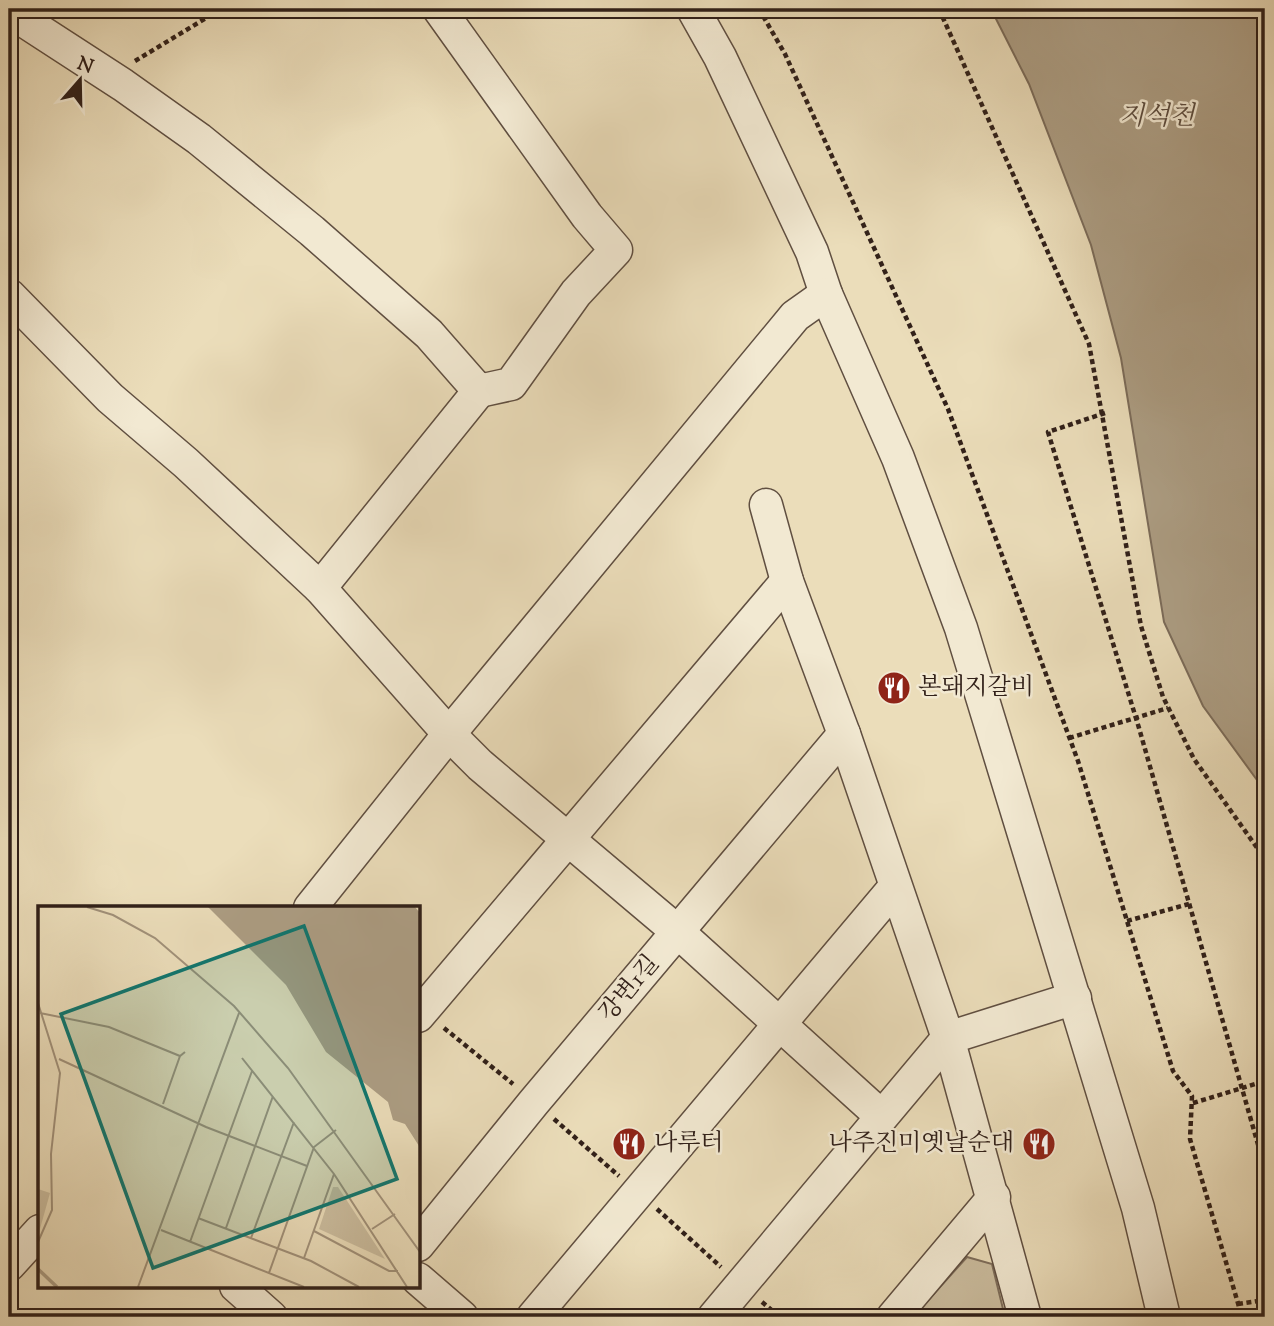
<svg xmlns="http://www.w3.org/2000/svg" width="1274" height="1326" viewBox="0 0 1274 1326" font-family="'Sorts Mill Goudy','Noto Serif KR',serif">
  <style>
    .green { fill: #cbbd9f; stroke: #7e6e5c; stroke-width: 2 }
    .water { fill: #ac9d83; stroke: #7b6b59; stroke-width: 2 }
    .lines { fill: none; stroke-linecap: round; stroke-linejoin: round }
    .minor-casing { stroke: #604f41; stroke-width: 35 }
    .path { stroke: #312019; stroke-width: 4.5; stroke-dasharray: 5 3.5; stroke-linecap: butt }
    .minor { stroke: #f2e9d2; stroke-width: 32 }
    .labels { text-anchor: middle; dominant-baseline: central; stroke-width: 5; stroke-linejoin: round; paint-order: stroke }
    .poi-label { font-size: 24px; fill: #312019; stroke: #f2e9d2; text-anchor: start }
    .street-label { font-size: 24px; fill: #312019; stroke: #f2e9d2 }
    .water-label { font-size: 26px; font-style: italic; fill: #5c4c3e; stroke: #f2e9d2 }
    .inset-river { fill: none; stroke: #ac9d83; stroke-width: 3.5 }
    .inset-road { fill: none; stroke: #a1917a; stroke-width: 2 }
    .view { fill: #0f766e; fill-opacity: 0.15; stroke: #0f766e; stroke-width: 3.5 }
    .inset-edge { fill: none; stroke: #312019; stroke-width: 3.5 }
  </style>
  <rect width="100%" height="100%" fill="#ebddba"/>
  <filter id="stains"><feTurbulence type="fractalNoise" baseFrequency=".00286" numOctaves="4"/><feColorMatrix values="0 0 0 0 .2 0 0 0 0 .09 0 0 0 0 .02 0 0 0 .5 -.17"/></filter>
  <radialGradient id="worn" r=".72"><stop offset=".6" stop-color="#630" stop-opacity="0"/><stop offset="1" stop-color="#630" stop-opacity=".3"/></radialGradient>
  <path class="green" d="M967 1257 992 1264 1005 1317H913Z"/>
  <path class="water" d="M991 9H1265V791L1203 706 1164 622 1121 358 1091 245 1029 84Z"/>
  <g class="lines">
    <defs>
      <g id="minor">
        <path d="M693 9 720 57 812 252 826 294 898 458 961 628 1138 1208 1164 1317"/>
        <path d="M9 11 123 85 199 139 312 231 429 334 479 391 511 384 576 293 616 250 587 216 439 9"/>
        <path d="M9 295 110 398 186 463 320 588 449 734 480 765 678 932 880 1115"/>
        <path d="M766 505 787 581 844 734 948 1038 1025 1317"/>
        <path d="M320 588 479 391"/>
        <path d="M310 908 449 734 795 316 826 294"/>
        <path d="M418 1016 787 581"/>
        <path d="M418 1245 534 1102 844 734"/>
        <path d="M9 1265 40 1231"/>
        <path d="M418 1279 462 1317"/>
        <path d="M236 1286 271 1317"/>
        <path d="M533 1317 895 887"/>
        <path d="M714 1317 948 1038 1075 998"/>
        <path d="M893 1317 994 1197"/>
      </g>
    </defs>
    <use href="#minor" class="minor-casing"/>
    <g class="path">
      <path d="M759 9 785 54 948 409 1078 761 1173 1071 1192 1096 1190 1139 1242 1317"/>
      <path d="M939 9 1089 344 1141 626 1163 697 1194 759 1265 859"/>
      <path d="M135 61 221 9"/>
      <path d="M1105 413 1048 432 1139 728 1265 1169"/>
      <path d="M1069 738 1168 708"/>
      <path d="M1127 921 1189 904"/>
      <path d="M444 1028 513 1084"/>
      <path d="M1193 1103 1265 1081"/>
      <path d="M554 1119 619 1176"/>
      <path d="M657 1209 721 1267"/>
      <path d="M762 1302 780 1317"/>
      <path d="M1238 1304 1265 1300"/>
    </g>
    <use href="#minor" class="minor"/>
  </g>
  <defs>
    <symbol id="restaurant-disc" viewBox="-11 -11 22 22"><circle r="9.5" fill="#8f2418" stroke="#f2e9d2"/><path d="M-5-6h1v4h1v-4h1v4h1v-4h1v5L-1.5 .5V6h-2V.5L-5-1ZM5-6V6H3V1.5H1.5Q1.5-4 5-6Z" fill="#fff"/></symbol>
  </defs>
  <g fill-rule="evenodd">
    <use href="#restaurant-disc" x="875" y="669" width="38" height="38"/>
    <use href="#restaurant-disc" x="610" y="1125" width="38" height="38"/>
    <use href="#restaurant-disc" x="1020" y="1125" width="38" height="38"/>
  </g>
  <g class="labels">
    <g class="poi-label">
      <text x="918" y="688">본돼지갈비</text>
      <text x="654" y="1144">나루터</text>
      <text x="1014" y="1144" text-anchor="end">나주진미옛날순대</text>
    </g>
    <g class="street-label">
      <text transform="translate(630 989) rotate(-50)">강변1길</text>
    </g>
    <g class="water-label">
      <text x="1157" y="117">지석천</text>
    </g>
  </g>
  <g transform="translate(38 906)">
    <rect width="382" height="382" fill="#ebddba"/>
    <path d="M295 281H300L347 353 281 323ZM0 283 12 287 0 330Z" fill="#cbbd9f"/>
    <path d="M170 1H377L382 7 381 240 367 218 355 214 350 196 288 146 248 79Z" fill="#ac9d83"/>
    <path class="inset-river" d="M0 363 19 381"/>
    <path class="inset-road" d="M49 1 75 9 117 32 196 100 250 162 382 346M0 97 22 167 13 248 14 304 0 336M2 107 71 121 142 150 147 146M204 152 296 268 369 381M21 153 168 221 269 260M125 198 142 150M160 312 273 355 321 381M188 322 235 190M334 323 357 308M123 324 266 381M276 325 351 365H360M213 332 256 216M152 336 214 165M266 352 296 268M231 367 276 241 298 224M100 381 201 107"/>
    <path class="view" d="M266 20 359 273 115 362 23 108Z"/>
    <rect width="382" height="382" class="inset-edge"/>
  </g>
  <rect width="1274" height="1326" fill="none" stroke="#ebddba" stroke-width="35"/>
  <rect x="10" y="10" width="1253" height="1305" fill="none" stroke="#312019" stroke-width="3.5"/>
  <rect x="18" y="18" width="1239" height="1291" fill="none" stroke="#312019" stroke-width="2"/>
  <g transform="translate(80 80) rotate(20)" stroke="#f2e9d2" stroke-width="5" paint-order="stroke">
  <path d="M0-5L12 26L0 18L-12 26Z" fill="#312019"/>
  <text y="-10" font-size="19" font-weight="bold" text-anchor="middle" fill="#312019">N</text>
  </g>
  <rect width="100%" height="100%" filter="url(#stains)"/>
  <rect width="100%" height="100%" fill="url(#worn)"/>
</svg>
